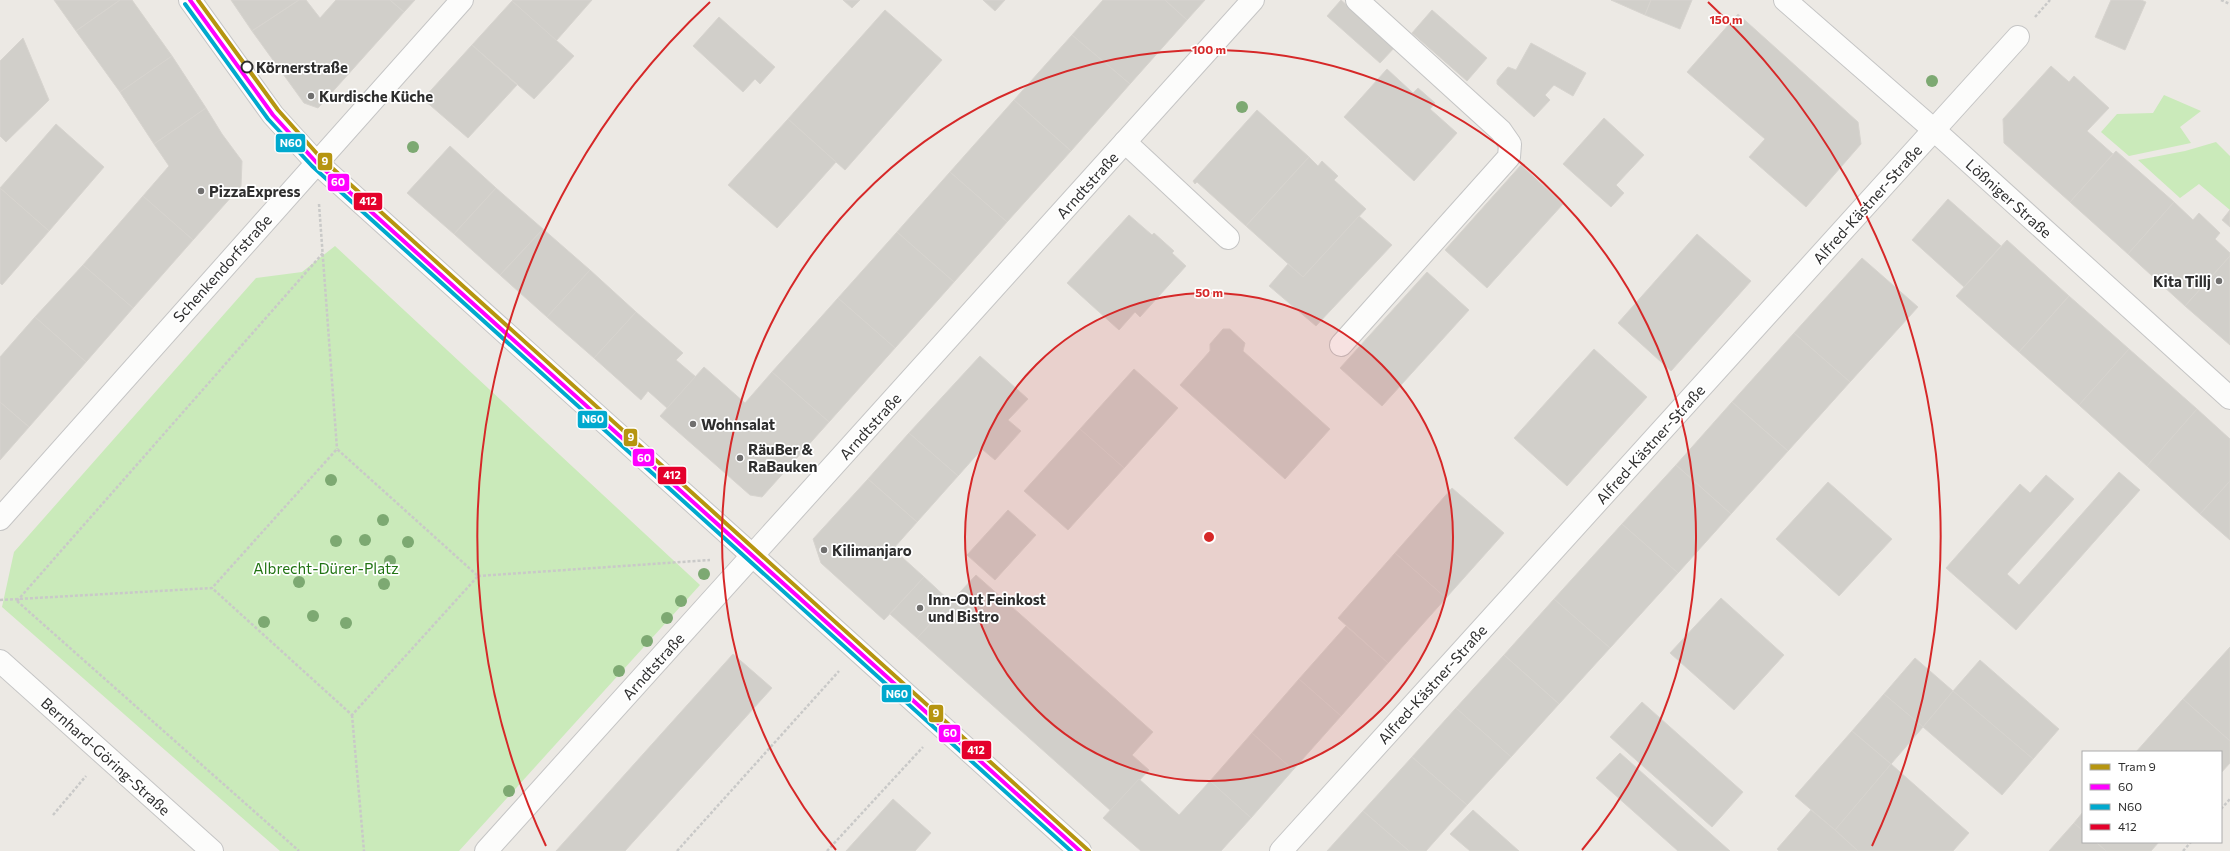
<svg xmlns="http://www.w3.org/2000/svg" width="2230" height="851" viewBox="0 0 2230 851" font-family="Commissioner,sans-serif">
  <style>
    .green { fill: #caeaba }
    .building { fill: #d1cfca; stroke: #d7d4cf }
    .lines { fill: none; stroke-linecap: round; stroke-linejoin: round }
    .minor-casing { stroke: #c5c5c5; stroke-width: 24 }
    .path { stroke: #c9c9c8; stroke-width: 2.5; stroke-dasharray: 3 2; stroke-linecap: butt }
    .minor { stroke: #fcfcfb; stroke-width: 22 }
    .bus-1-casing { stroke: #fff; stroke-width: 7 }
    .bus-2-casing { stroke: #fff; stroke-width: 7 }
    .bus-3-casing { stroke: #fff; stroke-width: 7 }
    .bus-1 { stroke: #f0f; stroke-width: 4 }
    .bus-2 { stroke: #00a9ce; stroke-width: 4 }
    .bus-3 { stroke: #e4002b; stroke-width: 4 }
    .tram-1-casing { stroke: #fff; stroke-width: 7 }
    .tram-1 { stroke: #b69510; stroke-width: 4 }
    .tree { fill: #7da972 }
    .ring { fill: none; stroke: #d62828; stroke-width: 2 }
    .stop-dot { fill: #fff; stroke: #2e2e2e; stroke-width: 2 }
    .poi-dot { fill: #706f6e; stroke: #fff; stroke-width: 1.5 }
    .labels { text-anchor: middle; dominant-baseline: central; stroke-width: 3.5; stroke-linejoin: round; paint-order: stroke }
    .stop-label { font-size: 15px; font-weight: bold; fill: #2e2e2e; stroke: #fff; text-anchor: start }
    .poi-label { font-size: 15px; font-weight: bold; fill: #2e2e2e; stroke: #fff; text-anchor: start }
    .street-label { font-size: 15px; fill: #2e2e2e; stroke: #fff }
    .park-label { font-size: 15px; fill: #227414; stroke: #fff }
    .centre { fill: #d62828; stroke: #fff; stroke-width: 2 }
    .ring-label { font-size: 12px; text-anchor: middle; font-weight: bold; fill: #d62828; stroke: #fff; stroke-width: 3.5; stroke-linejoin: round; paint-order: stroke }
    .line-badge { stroke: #fff; stroke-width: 1.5 }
    .badge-label { font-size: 11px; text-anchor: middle; font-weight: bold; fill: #fff }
  </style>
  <rect width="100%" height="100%" fill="#ece9e4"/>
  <g class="green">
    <path d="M2164 95 2201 111 2180 127 2191 143 2129 156 2101 132 2117 114 2153 113Z"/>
    <path d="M2216 142 2230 156V210L2199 184 2180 198 2138 160 2185 151Z"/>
    <path d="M335 246 700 585 459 851H280L2 607 14 552 256 278 302 272Z"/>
  </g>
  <g class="building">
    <path d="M54 0H120L76 31Z"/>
    <path d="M120 0H132L172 56 120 92 76 31Z"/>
    <path d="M231 0H299L252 31Z"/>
    <path d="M299 0H306L320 18 336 0H390L404 12 318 108 304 103 252 31Z"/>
    <path d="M390 0H415L404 12Z"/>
    <path d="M513 0H592L556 41 512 1Z"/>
    <path d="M843 0H860L852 8Z"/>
    <path d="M983 0H1005L995 11Z"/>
    <path d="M1103 0H1165L1187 20 1130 84 1072 35Z"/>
    <path d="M1165 0H1205L1187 20Z"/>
    <path d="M1341 0 1395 47 1380 63 1327 16Z"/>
    <path d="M1611 0H1651L1645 15Z"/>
    <path d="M1651 0H1692L1680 29 1645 15Z"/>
    <path d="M2111 0H2141L2146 2 2125 50 2095 37Z"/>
    <path d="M512 1 574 56 534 99 472 45Z"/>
    <path d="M885 10 942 60 845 170 788 119Z"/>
    <path d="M1432 10 1487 58 1467 81 1412 33Z"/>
    <path d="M1738 14 1858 122 1861 144 1806 207 1749 157 1765 139 1687 72Z"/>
    <path d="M719 17 775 67 760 84 755 79 743 92 693 46Z"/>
    <path d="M1072 35 1130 84 1071 151 1014 100Z"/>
    <path d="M23 38 49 100 6 142 0 136V61Z"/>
    <path d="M1531 43 1586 73 1573 96 1554 85 1545 95 1550 100 1534 117 1497 84V80L1508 67 1516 70Z"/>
    <path d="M472 45 517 85 468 138 423 99Z"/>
    <path d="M172 56 206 108 154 144 120 92Z"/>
    <path d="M2051 66 2069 82 2074 76 2109 108 2087 131 2113 154 2070 202 2004 143 2003 119Z"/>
    <path d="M1387 69 1413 93 1418 88 1435 103 1430 109 1457 133 1414 181 1344 117Z"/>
    <path d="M1014 100 1071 151 1007 222 950 172Z"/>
    <path d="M206 108 222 134 242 161 241 186 193 240 143 196 169 166 154 144Z"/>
    <path d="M1257 110 1309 157 1246 226 1197 182 1195 184 1193 181Z"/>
    <path d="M1604 118 1644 155 1616 185 1624 193 1611 207 1563 164Z"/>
    <path d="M788 119 836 162 777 228 728 185Z"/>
    <path d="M56 124 104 167 49 231 0 188Z"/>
    <path d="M450 146 496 188 454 234 407 193Z"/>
    <path d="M2116 151 2174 202 2128 254 2070 202Z"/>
    <path d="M1309 157 1318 166 1322 161 1338 176 1334 180 1366 209 1303 277 1246 226Z"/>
    <path d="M1521 165 1563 204 1487 288 1445 250Z"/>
    <path d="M950 172 1007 222 954 282 897 232Z"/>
    <path d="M0 188 49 231 2 285 0 283Z"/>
    <path d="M496 188 543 229 500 275 454 234Z"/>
    <path d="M143 196 193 240 133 308 83 265Z"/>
    <path d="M1948 199 2001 246 1964 287 1912 240Z"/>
    <path d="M2174 202 2193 220 2199 213 2220 233 2215 239 2230 253V256L2185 306 2128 254Z"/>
    <path d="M2230 210V227L2222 220Z"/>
    <path d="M1129 215 1152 235 1154 233 1174 251 1172 253 1186 266 1140 317 1135 312 1119 330 1067 283Z"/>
    <path d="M1359 216 1392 245 1316 326 1269 286 1288 264 1303 277Z"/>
    <path d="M543 229 590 270 547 317 500 275Z"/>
    <path d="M897 232 954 282 895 348 838 298Z"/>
    <path d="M1697 234 1751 281 1671 371 1618 323Z"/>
    <path d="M2007 240 2069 296 2019 352 1956 296Z"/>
    <path d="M2230 256V345L2185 306Z"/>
    <path d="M1862 258 1918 307 1850 382 1794 333Z"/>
    <path d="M83 265 133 308 86 362 35 317Z"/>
    <path d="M590 270 636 312 594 358 547 317Z"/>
    <path d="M1427 272 1469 310 1382 406 1340 368Z"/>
    <path d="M2069 296 2129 349 2079 405 2019 352Z"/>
    <path d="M838 298 895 348 829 422 772 372Z"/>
    <path d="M636 312 683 353 676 360 696 377 667 408 648 391 641 400 594 358Z"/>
    <path d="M35 317 86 362 29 427 0 402V357Z"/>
    <path d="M1223 329H1230L1245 343 1243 351 1330 429 1285 479 1180 385 1210 351V344Z"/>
    <path d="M1794 333 1850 382 1788 451 1732 402Z"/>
    <path d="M1594 349 1647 397 1567 486 1514 438Z"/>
    <path d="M2129 349 2197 409 2147 466 2079 405Z"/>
    <path d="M980 356 1028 399 1008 420 1021 431 995 460 982 449 958 476 909 433Z"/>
    <path d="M704 367 745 403 772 372 829 422 762 497 750 495 660 416Z"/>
    <path d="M1134 369 1178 408 1124 468 1080 429Z"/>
    <path d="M0 402 29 427 0 460Z"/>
    <path d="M1732 402 1788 451 1731 514 1676 465Z"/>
    <path d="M2197 409 2230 439V481L2200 514 2147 466Z"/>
    <path d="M1080 429 1124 468 1068 530 1024 491Z"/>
    <path d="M909 433 958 476 917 522 868 479Z"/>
    <path d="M1676 465 1731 514 1678 573 1622 524Z"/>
    <path d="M2119 472 2140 490 2016 630 1946 568 2020 484 2030 493 2046 475 2074 499 2007 574 2019 585Z"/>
    <path d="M868 479 917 522 893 549 924 577 884 620 821 563 813 539Z"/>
    <path d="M2230 481V540L2200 514Z"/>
    <path d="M1828 482 1892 539 1839 596 1776 539Z"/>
    <path d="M1452 488 1504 533 1446 598 1395 553Z"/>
    <path d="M1008 510 1036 535 995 580 967 555Z"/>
    <path d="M1622 524 1678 573 1610 648 1554 599Z"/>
    <path d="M1395 553 1446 598 1388 663 1338 618Z"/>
    <path d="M976 575 1153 732 1132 755 1149 770 1111 811 917 638Z"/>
    <path d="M924 577 951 602 917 638 890 614Z"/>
    <path d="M1721 598 1784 655 1734 710 1670 653Z"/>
    <path d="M1554 599 1610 648 1559 704 1504 655Z"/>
    <path d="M1346 626 1388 663 1341 716 1299 679Z"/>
    <path d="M2230 647V741L2183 699Z"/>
    <path d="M733 654 772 688 625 851H556Z"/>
    <path d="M1504 655 1559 704 1511 757 1456 708Z"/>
    <path d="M1915 658 1953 691 1923 727 1884 694Z"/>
    <path d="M1980 660 2059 729 2033 759 1953 691Z"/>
    <path d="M1299 679 1341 716 1293 770 1252 733Z"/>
    <path d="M1953 691 2033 759 2002 795 1923 727Z"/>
    <path d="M1884 694 1923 727 1891 764 1852 731Z"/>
    <path d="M2183 699 2230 741V763L2221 773V752H2136Z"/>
    <path d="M1642 702 1743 792 1712 827 1610 737Z"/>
    <path d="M1456 708 1511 757 1467 805 1412 757Z"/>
    <path d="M1852 731 1891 764 1835 830 1795 796Z"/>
    <path d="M1252 733 1293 770 1251 818 1210 781Z"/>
    <path d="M1620 753 1730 851H1678L1596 778Z"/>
    <path d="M1412 757 1467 805 1426 851H1409L1363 811Z"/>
    <path d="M1891 764 1969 833 1953 851H1858L1835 830Z"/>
    <path d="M1139 779 1179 815 1210 781 1251 818 1221 851H1141L1103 818Z"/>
    <path d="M893 799 931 833 915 851H846Z"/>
    <path d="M1473 810 1519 851H1470L1450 834Z"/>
    <path d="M1811 810 1835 830 1858 851H1779L1777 849Z"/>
    <path d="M1363 811 1409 851H1327Z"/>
    <path d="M2083 812V831L2074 823Z"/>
    <path d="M2074 823 2083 831V842H2096L2106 851H2049Z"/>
    <path d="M2096 842H2159L2151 851H2106Z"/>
  </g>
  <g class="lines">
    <defs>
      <g id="minor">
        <path d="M190 0 273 115 316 162 1080 851"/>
        <path d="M1785 0 1934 130 2230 398"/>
        <path d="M1125 142 1228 238"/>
        <path d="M1341 345 1509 157 1510 144 1501 131 1357 0"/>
        <path d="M0 519 462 0"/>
        <path d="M0 661 212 851"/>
        <path d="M486 851 1253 0"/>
        <path d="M1281 851 2018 37"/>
      </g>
    </defs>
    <use href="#minor" class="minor-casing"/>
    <g class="path">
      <path d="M2221 0 2230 4"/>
      <path d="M2035 17 2050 0"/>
      <path d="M319 204 337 449"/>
      <path d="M478 576 710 560"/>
      <path d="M0 600 212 588 337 449 478 576 352 715 212 588"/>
      <path d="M17 601 323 253"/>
      <path d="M17 601 299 851"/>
      <path d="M352 715 364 851"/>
      <path d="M2221 809 2230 799"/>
      <path d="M53 815 86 776"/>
      <path d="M677 851 839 671"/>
      <path d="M827 851 923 747"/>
      <path d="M2183 851 2191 842"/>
    </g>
    <use href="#minor" class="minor"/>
    <defs>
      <path id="bus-1" d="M190 0 273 115 316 162 1080 851"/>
      <path id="bus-2" d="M185 4 268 119 312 166 1071 851"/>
      <path id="bus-3" d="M197 0 278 111 320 158 1084 847"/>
    </defs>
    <use href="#bus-1" class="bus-1-casing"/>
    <use href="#bus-2" class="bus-2-casing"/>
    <use href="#bus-3" class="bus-3-casing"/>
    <use href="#bus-1" class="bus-1"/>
    <use href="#bus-2" class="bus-2"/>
    <use href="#bus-3" class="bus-3"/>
    <defs>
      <path id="tram-1" d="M198 0 278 110 320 157 1089 851"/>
    </defs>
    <use href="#tram-1" class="tram-1-casing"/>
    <use href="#tram-1" class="tram-1"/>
  </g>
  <g class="tree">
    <circle cx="1932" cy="81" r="6"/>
    <circle cx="1242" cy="107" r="6"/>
    <circle cx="413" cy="147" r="6"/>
    <circle cx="331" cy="480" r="6"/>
    <circle cx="383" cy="520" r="6"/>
    <circle cx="365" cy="540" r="6"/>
    <circle cx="336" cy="541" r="6"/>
    <circle cx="408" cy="542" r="6"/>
    <circle cx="390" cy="561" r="6"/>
    <circle cx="704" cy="574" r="6"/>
    <circle cx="299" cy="582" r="6"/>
    <circle cx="384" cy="584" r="6"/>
    <circle cx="681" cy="601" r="6"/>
    <circle cx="313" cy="616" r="6"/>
    <circle cx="667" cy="618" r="6"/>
    <circle cx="264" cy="622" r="6"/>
    <circle cx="346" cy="623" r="6"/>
    <circle cx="647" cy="641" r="6"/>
    <circle cx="619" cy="671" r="6"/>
    <circle cx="509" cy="791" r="6"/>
  </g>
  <circle cx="1209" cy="537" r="244" fill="#d62828" fill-opacity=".12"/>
  <g class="ring">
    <circle cx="1209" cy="537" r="244"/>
    <path d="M836 850A487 487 0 1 1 1582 850"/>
    <path d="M546 846A731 731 0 0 1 710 2M1708 2A731 731 0 0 1 1872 846"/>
  </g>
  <circle class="stop-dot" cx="247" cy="67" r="5.5"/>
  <g class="poi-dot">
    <circle cx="311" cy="96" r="4"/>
    <circle cx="201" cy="191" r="4"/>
    <circle cx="2219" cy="281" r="4"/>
    <circle cx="693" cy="424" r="4"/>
    <circle cx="740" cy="458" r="4"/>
    <circle cx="824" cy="550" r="4"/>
    <circle cx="920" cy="608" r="4"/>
  </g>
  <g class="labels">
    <g class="stop-label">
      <text x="256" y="67">Körnerstraße</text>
    </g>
    <g class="poi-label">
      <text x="319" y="96">Kurdische Küche</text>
      <text x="209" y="191">PizzaExpress</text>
      <text x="2211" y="281" text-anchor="end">Kita Tillj</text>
      <text x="701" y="424">Wohnsalat</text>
      <text x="748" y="449">RäuBer &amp;<tspan x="748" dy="17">RaBauken</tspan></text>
      <text x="832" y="550">Kilimanjaro</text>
      <text x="928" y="599">Inn-Out Feinkost<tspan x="928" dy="17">und Bistro</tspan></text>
    </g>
    <g class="street-label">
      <text transform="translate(1087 185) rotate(-48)">Arndtstraße</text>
      <text transform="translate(2009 198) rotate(42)">Lößniger Straße</text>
      <text transform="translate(1867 204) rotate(-48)">Alfred-Kästner-Straße</text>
      <text transform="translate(222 268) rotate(-48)">Schenkendorfstraße</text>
      <text transform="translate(870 426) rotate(-48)">Arndtstraße</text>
      <text transform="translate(1650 444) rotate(-48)">Alfred-Kästner-Straße</text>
      <text transform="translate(653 666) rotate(-48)">Arndtstraße</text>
      <text transform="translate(1432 684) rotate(-48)">Alfred-Kästner-Straße</text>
      <text transform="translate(106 756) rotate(42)">Bernhard-Göring-Straße</text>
    </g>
    <g class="park-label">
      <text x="326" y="568">Albrecht-Dürer-Platz</text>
    </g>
  </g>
  <circle cx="1209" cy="537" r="6" class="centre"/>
  <g class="ring-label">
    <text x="1726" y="24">150 m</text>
    <text x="1209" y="54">100 m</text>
    <text x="1209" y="297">50 m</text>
  </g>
  <g class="line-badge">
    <rect x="275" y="133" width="31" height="20" rx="4" fill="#00a9ce"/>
    <rect x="317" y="152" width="16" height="19" rx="4" fill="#b69510"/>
    <rect x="327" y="173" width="23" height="19" rx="4" fill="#f0f"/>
    <rect x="353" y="192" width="30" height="19" rx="4" fill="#e4002b"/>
    <rect x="577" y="410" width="31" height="19" rx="4" fill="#00a9ce"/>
    <rect x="623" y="428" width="15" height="19" rx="4" fill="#b69510"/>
    <rect x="632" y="448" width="23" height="19" rx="4" fill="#f0f"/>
    <rect x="657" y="466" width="30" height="19" rx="4" fill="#e4002b"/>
    <rect x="881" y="684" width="31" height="19" rx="4" fill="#00a9ce"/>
    <rect x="928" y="704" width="16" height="19" rx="4" fill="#b69510"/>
    <rect x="938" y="724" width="23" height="19" rx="4" fill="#f0f"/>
    <rect x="961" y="740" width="31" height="20" rx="4" fill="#e4002b"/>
  </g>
  <g class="badge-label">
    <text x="291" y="147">N60</text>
    <text x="325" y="165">9</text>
    <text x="338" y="186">60</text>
    <text x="368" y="205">412</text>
    <text x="593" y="423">N60</text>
    <text x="631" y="441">9</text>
    <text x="644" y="462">60</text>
    <text x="672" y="479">412</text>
    <text x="897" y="698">N60</text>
    <text x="936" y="717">9</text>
    <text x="950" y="737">60</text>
    <text x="976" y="754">412</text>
  </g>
  <rect x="2082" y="751" width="140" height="92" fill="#ffffff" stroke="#ababab"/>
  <rect x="2090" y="764" width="20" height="6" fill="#b69510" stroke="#ababab"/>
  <text x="2118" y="771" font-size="12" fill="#2e2e2e">Tram 9</text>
  <rect x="2090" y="784" width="20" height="6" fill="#ff00ff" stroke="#ababab"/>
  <text x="2118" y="791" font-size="12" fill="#2e2e2e">60</text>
  <rect x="2090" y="804" width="20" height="6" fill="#00a9ce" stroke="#ababab"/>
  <text x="2118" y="811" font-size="12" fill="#2e2e2e">N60</text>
  <rect x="2090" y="824" width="20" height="6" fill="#e4002b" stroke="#ababab"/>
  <text x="2118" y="831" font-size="12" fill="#2e2e2e">412</text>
</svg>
